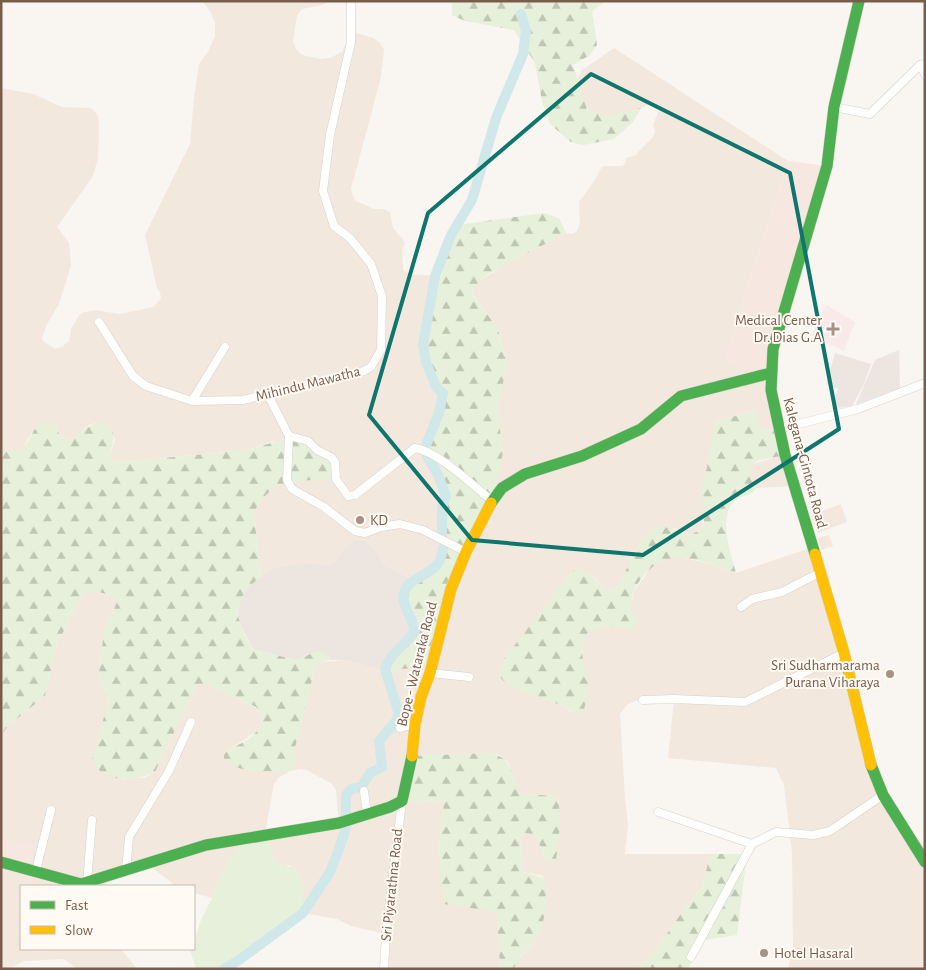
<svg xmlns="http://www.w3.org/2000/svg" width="926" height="970" viewBox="0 0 926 970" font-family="'Alegreya Sans',sans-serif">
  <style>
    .residential { fill: #f2e8de; fill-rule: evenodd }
    .commercial { fill: #f6e8e1 }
    .industrial { fill: #ede5e0 }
    .medical { fill: #fae9e9 }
    .grass { fill: #e7f0db }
    .forest { fill: url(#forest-firs) }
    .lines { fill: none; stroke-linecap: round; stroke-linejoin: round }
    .canal { stroke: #d0e8ea; stroke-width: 10 }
    .street-casing { stroke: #d7d1cb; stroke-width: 9 }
    .fast-casing { stroke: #d9d2cb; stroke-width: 12 }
    .slow-casing { stroke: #d9d2cb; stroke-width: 12 }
    .street { stroke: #fefefd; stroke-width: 8 }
    .fast { stroke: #4caf50; stroke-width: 11 }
    .slow { stroke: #ffc107; stroke-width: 11 }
    .marked { fill: none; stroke: #0f766e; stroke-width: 4; stroke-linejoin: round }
    .poi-dot { fill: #a69286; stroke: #fffaf3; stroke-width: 2 }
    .labels { text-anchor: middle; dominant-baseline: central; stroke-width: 4; stroke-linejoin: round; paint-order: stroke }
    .poi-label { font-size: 15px; fill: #7a5c4d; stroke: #fffaf3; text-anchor: end }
    .street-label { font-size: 15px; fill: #7a5c4d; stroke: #fffaf3 }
  </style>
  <defs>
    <pattern id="forest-firs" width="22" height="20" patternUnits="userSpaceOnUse" patternTransform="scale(1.25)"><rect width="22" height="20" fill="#e7f0db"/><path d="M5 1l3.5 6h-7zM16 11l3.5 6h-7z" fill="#c0c6b4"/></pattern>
  </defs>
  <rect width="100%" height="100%" fill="#f9f5f0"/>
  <g class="residential">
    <path d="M202 1H330L322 5 302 9 297 15 293 41 296 49 302 55 321 59 330 58 342 52 350 33 353 32 373 38 380 43 384 49 381 77 351 189 354 199 356 201 374 209H384L390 212 393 228 405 242 402 250 403 270 409 274 435 276 423 345 426 362 436 387 443 393 439 413 424 451 438 475 446 496 442 507 438 526 442 549 441 559 436 566 414 580 385 566 373 549 366 542 350 543 331 566 309 563 278 567 260 577 254 511 265 496 276 486 292 481 274 441 247 450 121 462 112 461 110 455 115 439 95 423 89 425 75 438 69 440 60 437 56 425 32 432 24 446 19 451 1 452V88L33 94 62 107 91 108 97 114 99 123 98 158 93 176 57 227 69 243 71 265 59 304 47 324 42 338 44 342 55 349 62 347 69 341 71 329 78 317 82 313 95 310 119 314 154 307 161 298 160 292 157 288 145 235 190 144 194 98 199 64 208 52 215 36V23L210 11Z"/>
    <path d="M614 48 788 161 745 293 726 360 771 373 779 429 765 430 759 428 756 410 717 421 710 455 702 528 691 535 674 528 635 554 620 583 614 589H604L594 577 515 646 504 659 541 697 562 706 573 713 588 681 583 661V639L588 631 598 627 611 626 631 629 634 614 631 608 634 591 652 566 664 559 674 556 707 563 736 573 813 547 872 767 925 862V969H788L793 947 792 852 784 785 776 768 668 758 674 700 636 701 628 704 620 714 625 799 628 824 625 854H710L703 885 680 915 659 945 638 969H514L517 961 536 939 543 876 523 872 521 837 524 833H528L535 836 540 843 543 855 559 838V802L557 796 520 794 515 786 509 763 500 755 489 753 412 756 402 801 444 802 438 853 498 911 500 969 384 968 386 934 351 926 337 919 303 913 302 881 290 865 284 866 275 862 273 853 228 861 212 898 194 893V886H176L146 863 107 877V886H21V949H121L137 969H77L64 959 24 961 8 969H1V735L8 726 45 696 57 644 82 596 86 593 91 591 111 595 115 597 117 602 104 632 98 679 105 690 108 703 105 716 122 780 133 777 144 778 155 772 197 685 206 683 213 686 256 708 261 715 262 723 256 732 227 751 247 770 290 771 295 760V748L315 668 322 662 345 660 385 671 393 672 401 669 503 453 497 405 508 364 497 327 473 295 474 287 479 281 511 261 566 233 573 234 577 231 580 222 579 202 595 180 602 167 606 166H622L625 164 626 158 636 155 638 152 653 137 655 131 653 125 659 110 657 106 649 104 615 123 592 113 578 95 576 83 581 71ZM299 769 306 770 331 783 336 790 339 822 265 834 274 784 278 778 290 771Z"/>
    <path d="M785 455 795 486 756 488 749 475V468L752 464Z"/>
    <path d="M841 504 847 522 818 533 811 515Z"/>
    <path d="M829 535 833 546 821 550 818 538Z"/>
  </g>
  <g class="commercial">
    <path d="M788 161 827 166 771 373 754 378 726 360 745 293Z"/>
    <path d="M4 838 32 846 28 863 1 857V845Z"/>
  </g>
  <g class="industrial">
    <path d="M899 350 900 388 856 404 875 360Z"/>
    <path d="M835 353 871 364 863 386 852 406 832 409 838 389 826 384Z"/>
    <path d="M358 540 366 542 374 549 385 566 414 580 407 584 404 601 414 623 415 631 409 640 396 651 387 662 385 671 345 660H330L329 657 307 654 302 659 295 660 253 649 239 622 238 611 240 600 248 587 260 577 277 567 309 563 331 566 350 543Z"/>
  </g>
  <path class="medical" d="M826 305 855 322 844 351 811 336Z"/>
  <path class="grass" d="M265 835 273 853 275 862 284 866 294 867C306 879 303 897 303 913L239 960 224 969H196L190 950 194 949V941L201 920 212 898 228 861 243 839Z"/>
  <g class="forest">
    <path d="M452 1H606L592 11 597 45 590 55 573 65 587 109 605 116 641 108 633 122 614 139 583 145 571 142 550 124 542 101 535 63 514 30 465 21 452 15Z"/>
    <path d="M544 213 559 218 566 233 490 273C480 280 474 284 473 296L497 327 508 364 497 405 503 453 491 501 467 544 430 667 401 669 393 672 385 671 391 656 403 647 415 631C413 620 406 612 404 602 398 576 436 577 441 557 443 546 438 536 438 526 439 515 442 505 446 496L438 475 424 451 439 413 443 393C431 382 425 363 424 347 423 339 426 329 428 321 433 287 439 254 457 225Z"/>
    <path d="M757 410 759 428 765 430 779 429 785 455 757 461 749 468V474L756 488C752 497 744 494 737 499 716 514 731 553 736 573 701 561 668 543 641 579 629 595 630 604 637 622L631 629C603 625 578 622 583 660 584 667 587 673 588 680 589 691 586 704 582 715 573 713 566 708 558 704 544 699 508 689 501 678 498 672 502 665 504 659L571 572 577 569C589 571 596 580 604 589H614L620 583C628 568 642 527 661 527 672 527 681 533 691 535L702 528 704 521 702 490 717 421Z"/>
    <path d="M100 422C120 431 113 439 110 455L112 461 122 462 247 450 291 437 308 441 331 457 336 479 292 481 276 486 265 496 254 511 260 577C230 602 234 618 253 649L295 660C308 658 320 642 330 660L322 662 315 668 295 748V760L290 771C269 771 240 775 224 759V755L227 751 249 739 256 732 262 723 261 715 256 707 206 684 197 685 155 772C135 782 101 784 92 759L108 703 105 690 98 679 104 632 117 602C113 593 100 593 91 591L82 596 57 644 45 696 8 726 1 735V452C7 451 16 452 21 449 34 441 31 416 56 425L60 437C76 446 83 425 100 422Z"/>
    <path d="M489 753C517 759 508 774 520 794L557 796C563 817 558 840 556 861L547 862C540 851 541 833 524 833L521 837 523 872 544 878C547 897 547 923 535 940 528 949 517 957 514 969H500L497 912 444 904 438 853 444 802 402 801 412 756Z"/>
    <path d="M710 854H747L737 935 704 940 688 969H638L659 945 680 915 703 885Z"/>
  </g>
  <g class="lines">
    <g class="canal">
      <path d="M426 445 439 413 443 393 436 387 426 362 423 345 435 276 451 235 472 200 496 118 523 54 526 31 521 14"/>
      <path d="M425 452 438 475 446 496 442 507V535"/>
      <path d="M346 813V795L351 789 361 787 370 773 382 767 379 741 397 720 399 714 385 669C390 653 406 645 415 631 413 620 406 612 404 601 400 580 425 578 436 566 441 561 442 554 443 548"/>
      <path d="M224 969 239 960 303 913 330 872 338 852 346 828"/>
    </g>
    <defs>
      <g id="street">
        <path d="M920 65 925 74"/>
        <path d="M834 107 870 114 920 65 925 64"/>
        <path d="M99 322 133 376 146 386 192 401 243 400 364 371 371 367 381 350 382 296 371 264 350 238 334 226 323 191 330 135 351 42V1"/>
        <path d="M268 395 289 436 308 441 317 450 331 457 335 462 336 479 348 496 355 495 415 448C439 452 472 485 492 501"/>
        <path d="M192 401 225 347"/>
        <path d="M779 429 858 409 925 383"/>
        <path d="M289 436 287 480 292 489 324 507 355 531 365 533 381 527 400 524 423 530 466 552"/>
        <path d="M741 607 752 599 782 592 821 572"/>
        <path d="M430 673 469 677"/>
        <path d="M643 700 674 699 745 702 844 653"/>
        <path d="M400 728 415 724"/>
        <path d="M364 791 367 814"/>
        <path d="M658 812 752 844 776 832 813 835 830 831 883 795"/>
        <path d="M36 870 51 810"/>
        <path d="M126 871 129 837 169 771 191 722"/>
        <path d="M87 883 92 820"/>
        <path d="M691 957 752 844"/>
        <path d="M384 969 386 933 402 801"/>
      </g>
      <g id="fast">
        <path d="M491 503 502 488 525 474 582 456 641 429 681 396 771 373"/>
        <path d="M815 554 785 455 771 390 773 349 827 166 834 107 859 1"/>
        <path d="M871 765 883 795 925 862"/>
        <path d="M1 862 81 884 206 845 339 823 390 807 402 801 412 756"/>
      </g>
      <g id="slow">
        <path d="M815 554 844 653 871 765"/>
        <path d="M412 756 415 724 421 697 430 673 451 589 466 552 491 503"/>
      </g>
    </defs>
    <use href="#street" class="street-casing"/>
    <use href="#fast" class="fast-casing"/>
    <use href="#slow" class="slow-casing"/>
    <use href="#street" class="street"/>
    <use href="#fast" class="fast"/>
    <use href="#slow" class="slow"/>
  </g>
  <path class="marked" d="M591 74 790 173 839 429 643 555 472 540 369 415 428 213Z"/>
  <g class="poi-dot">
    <path d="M830.5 321.5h5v5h5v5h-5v5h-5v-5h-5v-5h5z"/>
    <circle cx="360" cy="520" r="5"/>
    <circle cx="890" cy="674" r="5"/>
    <circle cx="764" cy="953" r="5"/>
  </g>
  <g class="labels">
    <g class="poi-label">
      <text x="822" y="320">Medical Center<tspan x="822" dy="17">Dr. Dias G.A</tspan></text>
      <text x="370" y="520" text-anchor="start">KD</text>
      <text x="880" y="665">Sri Sudharmarama<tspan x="880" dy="17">Purana Viharaya</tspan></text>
      <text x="774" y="953" text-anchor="start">Hotel Hasaral</text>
    </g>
    <g class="street-label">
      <text transform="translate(308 384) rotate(-14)">Mihindu Mawatha</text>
      <text transform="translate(805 463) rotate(75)">Kalegana-Gintota Road</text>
      <text transform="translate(417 664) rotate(-76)">Bope - Wataraka Road</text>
      <text transform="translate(392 885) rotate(-84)">Sri Piyarathna Road</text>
    </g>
  </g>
  <rect width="926" height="970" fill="none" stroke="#7a5c4d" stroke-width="5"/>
  <rect x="20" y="885" width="175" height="65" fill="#fffaf3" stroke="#cabbb1"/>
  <rect x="30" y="901" width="25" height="8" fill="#4caf50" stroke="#cabbb1"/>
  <text x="65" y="910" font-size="15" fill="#7a5c4d">Fast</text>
  <rect x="30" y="926" width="25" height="8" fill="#ffc107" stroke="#cabbb1"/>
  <text x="65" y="935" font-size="15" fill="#7a5c4d">Slow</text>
</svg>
